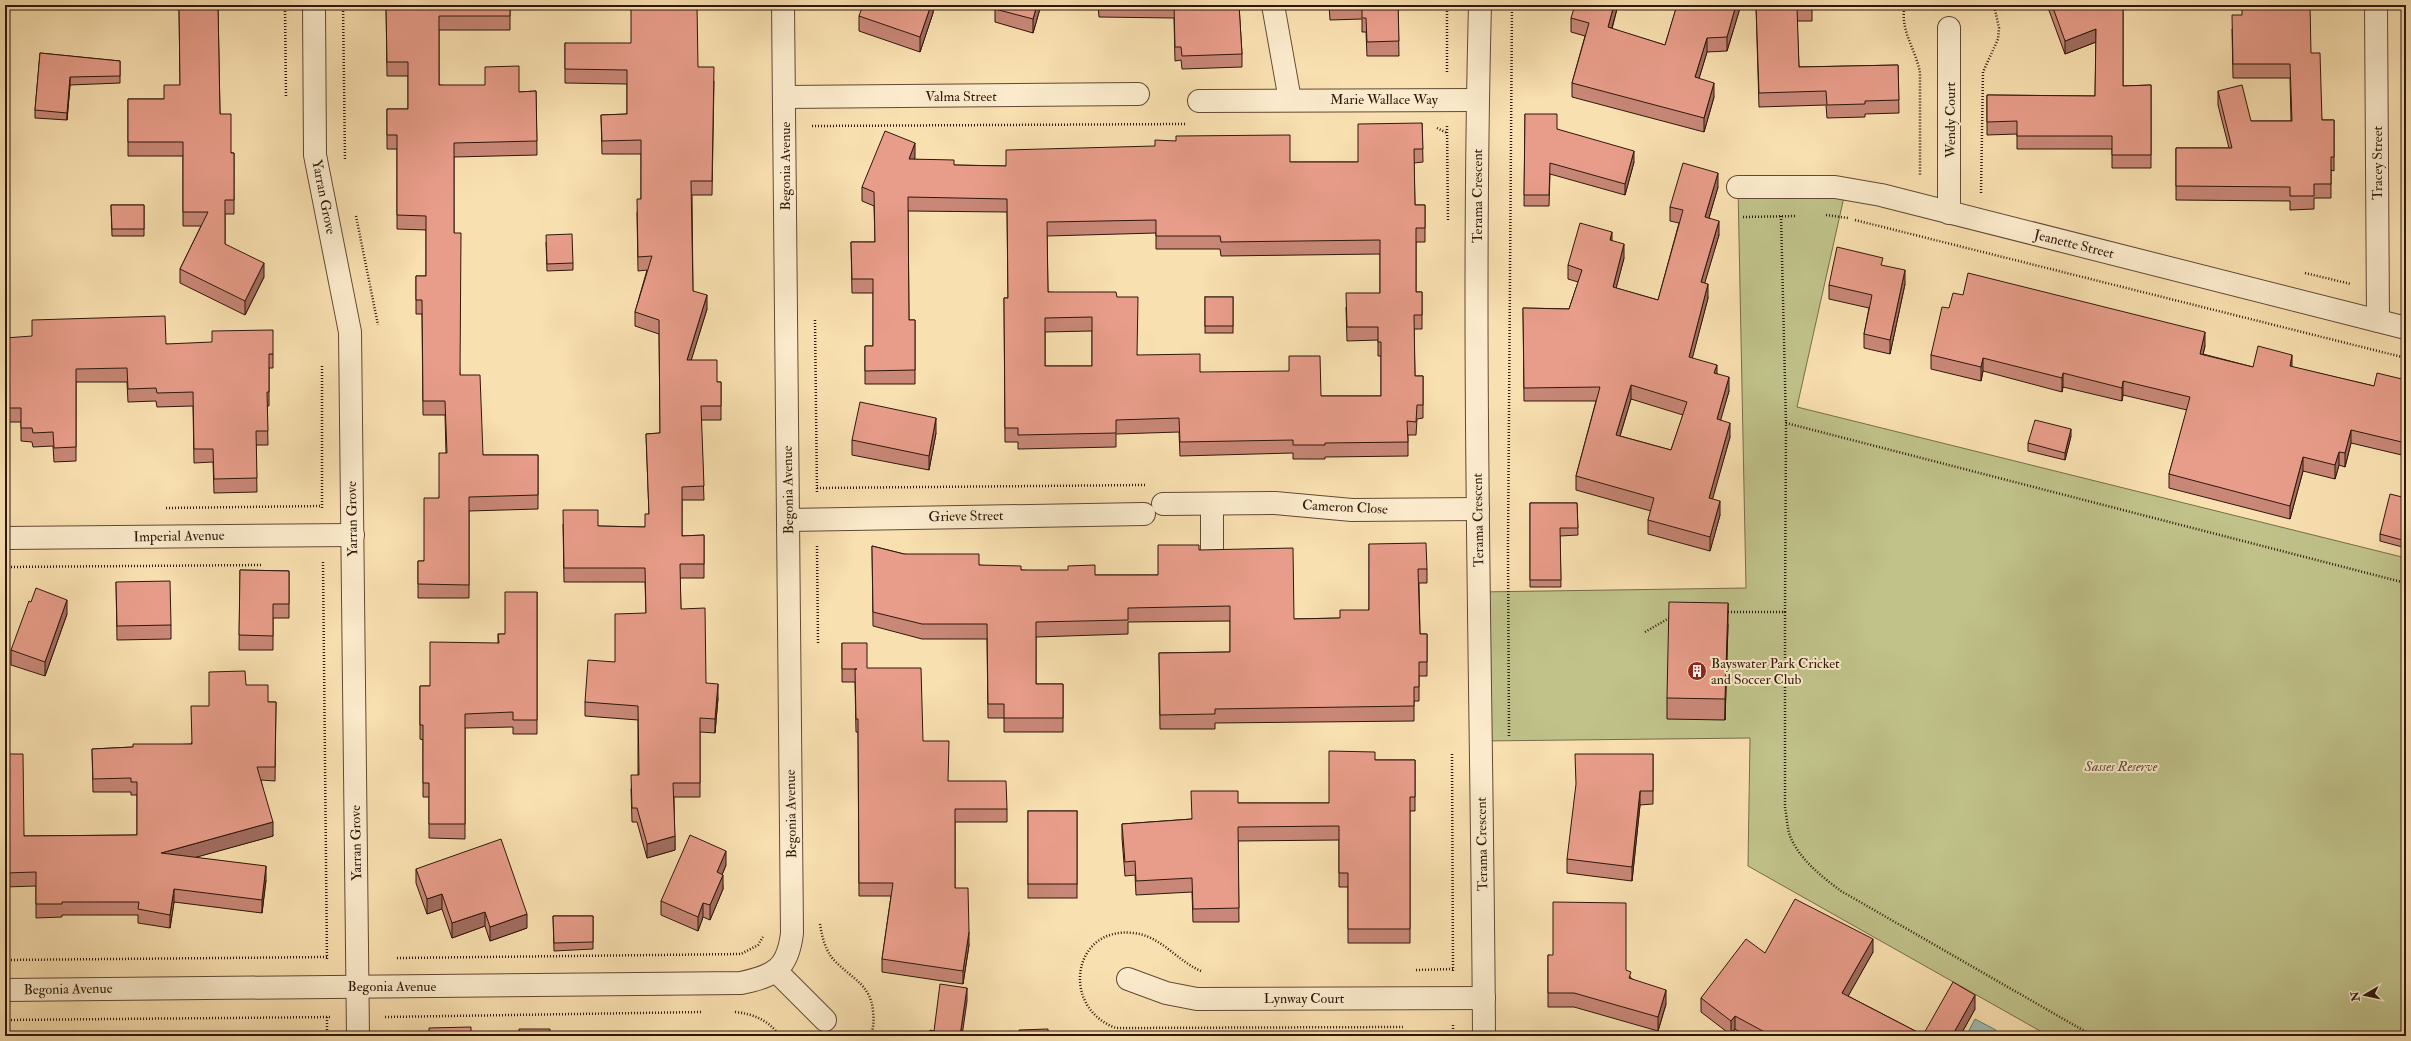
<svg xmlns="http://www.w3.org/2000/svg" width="2411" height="1041" viewBox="0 0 2411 1041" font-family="'IM FELL Double Pica',serif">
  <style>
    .green { fill: #c0c28a; stroke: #786c4a }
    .water { fill: #9ebcb0; stroke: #727a6e }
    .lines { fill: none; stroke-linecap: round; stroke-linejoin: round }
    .street-casing { stroke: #624934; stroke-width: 24 }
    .path { stroke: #2f170a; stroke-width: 2.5; stroke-dasharray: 1 2; stroke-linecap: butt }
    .street { stroke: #fbebcc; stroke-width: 22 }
    .wall { fill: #c88777; stroke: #2f170a; fill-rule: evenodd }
    .shaded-wall { fill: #a26e61; stroke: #2f170a }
    .building { fill: #e89d8a; stroke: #2f170a; fill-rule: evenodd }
    .labels { text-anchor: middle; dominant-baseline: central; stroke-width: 4; stroke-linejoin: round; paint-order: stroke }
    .street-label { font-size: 14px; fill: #2f170a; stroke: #fbebcc }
    .poi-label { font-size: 14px; fill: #2f170a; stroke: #fbebcc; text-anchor: start }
    .park-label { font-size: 14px; font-style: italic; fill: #5a4a30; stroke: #fbebcc }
  </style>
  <rect width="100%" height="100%" fill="#f9e0b0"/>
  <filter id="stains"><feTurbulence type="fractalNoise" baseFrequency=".005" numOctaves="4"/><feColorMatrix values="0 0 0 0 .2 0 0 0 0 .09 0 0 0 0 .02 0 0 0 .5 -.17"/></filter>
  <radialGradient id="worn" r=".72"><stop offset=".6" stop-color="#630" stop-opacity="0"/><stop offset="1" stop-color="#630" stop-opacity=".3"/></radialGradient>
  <path class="green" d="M1738 187 1846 188 1797 407 2406 558V1036H2049L1748 866 1750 738 1481 741 1479 592 1746 588Z"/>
  <path class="water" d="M1975 1019 1996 1030 1993 1036H1966Z"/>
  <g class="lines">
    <defs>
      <g id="street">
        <path d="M314 5 315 155 350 332 358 1036"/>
        <path d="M1273 5 1290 100"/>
        <path d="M1480 5C1471 349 1482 692 1484 1036"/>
        <path d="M2376 5 2378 321"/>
        <path d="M784 97 1138 94"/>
        <path d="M1199 101 1477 100"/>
        <path d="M1738 187H1835L1881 195 2406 328"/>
        <path d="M1949 213V28"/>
        <path d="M1163 504 1275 503 1352 510 1478 509"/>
        <path d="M1212 504V548"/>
        <path d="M788 520 1144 514"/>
        <path d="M5 538 353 535"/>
        <path d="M776 971 825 1020"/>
        <path d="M1128 979 1166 993 1197 999 1484 998"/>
        <path d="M5 990 741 983C775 976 788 968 792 933L783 5"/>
      </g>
    </defs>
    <use href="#street" class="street-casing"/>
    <g class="path">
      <path d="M285 5 286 98"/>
      <path d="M343 5 345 160"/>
      <path d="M1447 5V74"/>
      <path d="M1905 5C1899 30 1916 49 1920 73V176"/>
      <path d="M812 126 1185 124"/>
      <path d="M1447 126 1448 221"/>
      <path d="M1437 128 1447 133"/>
      <path d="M1981 193 1983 72 1998 39 1999 28 1994 5"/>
      <path d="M1826 215 1848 218"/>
      <path d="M356 216 378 325"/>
      <path d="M1781 216 1786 423"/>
      <path d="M1743 217 1797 216"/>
      <path d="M1855 220 2406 358"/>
      <path d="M2305 273 2351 284"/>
      <path d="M815 320 817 493"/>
      <path d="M322 366V509"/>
      <path d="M817 488 1145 485"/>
      <path d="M166 508 322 506"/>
      <path d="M817 546 818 643"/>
      <path d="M323 562 327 961"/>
      <path d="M5 567 263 565"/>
      <path d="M1725 612H1785L1786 423 2406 583"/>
      <path d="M1785 612V808C1787 817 1787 828 1790 836 1800 860 1821 876 1841 891L2093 1036"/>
      <path d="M1645 632 1671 617"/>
      <path d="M1509 736 1508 549 1512 5"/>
      <path d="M1452 754 1453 971"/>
      <path d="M820 924C822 937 825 949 833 959 849 977 871 984 873 1011 874 1020 874 1028 870 1036"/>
      <path d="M397 958 741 954 758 945 763 937"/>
      <path d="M5 960 328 957"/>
      <path d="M1416 970 1453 969"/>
      <path d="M1201 971C1177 961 1160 935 1133 933 1072 926 1060 1008 1116 1028L1403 1027"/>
      <path d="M735 1012C754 1014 768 1020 780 1036"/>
      <path d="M327 1017V1036"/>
      <path d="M385 1017 702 1012"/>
      <path d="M5 1020 332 1017"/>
      <path d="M1453 1025V1036"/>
    </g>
    <use href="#street" class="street"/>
  </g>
  <g class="wall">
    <path d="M172 5H227V8H218L220 114 231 153H234V214H225V244L264 277 245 315 180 283V269L201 226H183V156H128V99H164L180 85 179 7H172Z"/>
    <path d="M386 5H510V30H439V85L519 92 536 91 537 155 454 157V233L460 375 483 455H538V509L469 511V598H418V561H424L439 498 446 453 445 415H423L422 314H416V276H426V230L397 229V149H387V109H408V76H387Z"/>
    <path d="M933 5V13L920 52 859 31V16Z"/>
    <path d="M996 5H1041L1033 33 995 22V9Z"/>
    <path d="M1098 5H1239L1242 54V67L1182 69 1181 60 1175 61 1174 18 1099 17Z"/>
    <path d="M1329 5H1409L1408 7 1398 8 1399 56H1367L1366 32H1362V19L1330 20Z"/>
    <path d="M1618 5 1612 29 1665 45 1676 9 1668 7V5H1740V8L1727 51 1707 52 1699 78 1714 97 1704 132 1572 97V83L1585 36 1571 32V18Z"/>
    <path d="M1756 5H1812V21H1797L1799 67 1898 65 1899 113 1865 114V117L1827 118 1826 105 1759 107Z"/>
    <path d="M2047 5H2123V86L2151 85V168H2112V149H2017V134L1987 135V95L2095 96 2096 42 2065 54Z"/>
    <path d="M2232 29 2311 53 2322 120H2334V171L2331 170V198H2314V209L2290 210V201L2176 200V148H2229L2218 105V91L2251 121H2291L2290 78H2233Z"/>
    <path d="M565 43 698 67 714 81 712 195H692L693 291 707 309 691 360 717 382H721V420H701L704 500H682V536L704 535V578H680L681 609 706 683 718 698 715 733 700 732V797H674L675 850 647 858 637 822H632L631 789 638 775V720L585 716V702L615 662 646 613 645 582H564L563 524 598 526 645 527 649 514 646 434 660 433 659 334 635 326V312L647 270 638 271 637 213 641 199V154H602L601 115 627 114V84L565 83Z"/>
    <path d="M40 53 120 61V83L70 85 67 120 35 118V110Z"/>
    <path d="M1525 114 1557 129 1634 162 1625 195 1550 174 1549 206H1524Z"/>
    <path d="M1422 123 1423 162 1414 163 1415 205H1425V242H1416V292H1422V329H1414L1415 376H1423V418L1417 419 1416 435H1408V456L1325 457V459H1293V453L1180 456 1179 432 1116 434V447L1018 449V442H1005L1004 298H1008L1007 212 908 211 909 320H915V384H865V346H873V293H852L851 242H875L874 206 862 201V187L915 157 914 159 954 165 1006 166 1290 162H1358ZM1156 233V249H1220L1221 256 1380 254V293L1346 307 1347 341 1378 340V356H1381V396H1321L1200 372 1137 355 1117 297 1048 292 1047 236ZM1092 331V366H1045V332Z"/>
    <path d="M1718 187 1709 218 1719 235 1704 283 1708 298 1692 358 1717 373 1729 391 1720 420 1730 437 1712 499 1720 515 1710 551 1648 534V520L1651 511 1576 490V476L1596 401H1524L1523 308 1569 309 1578 282 1568 279V265L1612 241 1624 258 1616 288 1658 300 1679 223 1670 221V207ZM1631 399 1683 415 1671 450 1620 436Z"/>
    <path d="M111 205H144V236H112Z"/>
    <path d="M546 242 573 263V270L547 271Z"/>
    <path d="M1905 284 1890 354 1864 348V334L1869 308 1829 299V285Z"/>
    <rect x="1205" y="297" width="28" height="36"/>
    <path d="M1949 308 2205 346 2203 354 2253 367H2292L2374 386 2406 380V456L2351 443 2345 467 2339 465 2335 479 2303 471 2290 519 2169 488V474L2187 410 2123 395 2122 401 2063 387 2062 392 1983 371 1981 381 1931 369V355Z"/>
    <path d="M5 338 166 344 273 354V368H269V406H267L268 445H256L257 492 214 493 213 462 194 463 193 406 157 407 156 401 128 402 127 382H76V461L54 462 53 446 33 447 32 442 21 441V422H5Z"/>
    <path d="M936 433 929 470 852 455V440Z"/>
    <path d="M2071 436 2065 460 2028 451V443Z"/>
    <path d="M2406 498V548L2380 541V534Z"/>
    <path d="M1530 503H1577L1578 535 1560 536 1561 587H1530Z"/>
    <path d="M1369 544 1427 569V583H1419L1420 634H1427V676H1419V701H1414V721L1215 723V729H1160L1159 653 1230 652V621L1128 622V634L1036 637V684H1063V732H1004V718H988L987 639H922L873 626 872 546 904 554 979 565 1021 570 1095 575H1158L1199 550 1294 619 1340 618 1369 610Z"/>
    <path d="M240 570 289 571V618H273V650H239Z"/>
    <path d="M116 582 171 625V639L117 640Z"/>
    <path d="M537 592V734H513V727L465 728V839L429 838V797H423V740L420 739V686H430L498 643V634H505Z"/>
    <path d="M67 614 45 676 11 665V650Z"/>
    <path d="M1728 624 1725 720 1667 719V698Z"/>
    <path d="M842 643 867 668 923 741 948 781 1007 809V822H955V888L969 945 963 984 882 972V959L891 896H859L858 732H856L855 682H842Z"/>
    <path d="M246 685 268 702H276L275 781 261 780 273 836 195 857 266 880 262 913 174 902 170 928 138 923V915H62V917L36 918V886L5 887V754L24 836 137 835V795H131V792H93L92 749 133 747 191 744 209 706Z"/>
    <path d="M1653 754V804L1640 805 1632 881 1567 873V859Z"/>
    <path d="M1375 760H1415V811H1410V943H1348V887H1339V840L1238 841 1239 922H1193L1192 892 1136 895 1135 875 1125 876 1122 838V824L1192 819 1238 803H1329Z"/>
    <rect x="1028" y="811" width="49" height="87"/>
    <path d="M726 865 722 875 723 889 710 920 703 917 698 931 661 915V901Z"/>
    <path d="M416 869 527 928 490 941 485 926 452 938 442 909 427 914 416 883Z"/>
    <path d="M553 916H593V949L554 951Z"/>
    <path d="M1873 952 1848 996 1923 1035 1975 1009 1960 1036H1747L1735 1029 1731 1035 1701 1012V998L1765 953Z"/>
    <path d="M1548 955 1626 970 1631 978 1666 1004 1658 1031 1574 1007H1548Z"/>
  </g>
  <g class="shaded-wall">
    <path d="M931 5H933V13L920 52V37Z"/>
    <path d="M1037 5H1041L1033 33V19Z"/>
    <path d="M1614 5H1618L1608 42V27Z"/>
    <path d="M1736 5H1740V8L1727 51V37Z"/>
    <path d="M2096 29V42L2065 54V41Z"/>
    <path d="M1707 38V52L1695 92V77Z"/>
    <path d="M70 77V85L67 120V113Z"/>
    <path d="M1714 83V97L1704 132V118Z"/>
    <path d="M915 143V157L909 173V159Z"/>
    <path d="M1634 151V162L1625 195V184Z"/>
    <path d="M1718 173V187L1705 231V217Z"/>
    <path d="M1719 221V235L1701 296V282Z"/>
    <path d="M1612 232V246L1610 240Z"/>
    <path d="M1624 244V258L1613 300V287Z"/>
    <path d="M264 263V277L245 315V301Z"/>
    <path d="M1905 270V284L1890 354V340Z"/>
    <path d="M1708 284V298L1689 371V357Z"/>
    <path d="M707 295V309L687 374V360Z"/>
    <path d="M2205 332V346L2200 367V354Z"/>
    <path d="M2292 355V368L2290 366Z"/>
    <path d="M1983 358V371L1981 381V367Z"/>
    <path d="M1717 365V379L1714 373Z"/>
    <path d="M2063 373V387L2062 392V378Z"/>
    <path d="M1729 377V391L1717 433V419Z"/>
    <path d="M2123 381V395L2122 401V388Z"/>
    <path d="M1631 385V399L1616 449V435Z"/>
    <path d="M936 418V433L929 470V456Z"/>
    <path d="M1730 423V437L1709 512V498Z"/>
    <path d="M2071 429V436L2065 460V453Z"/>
    <path d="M2351 430V443L2345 467V453Z"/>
    <path d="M2339 452V465L2335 479V465Z"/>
    <path d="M2303 457V471L2290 519V506Z"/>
    <path d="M1720 501V515L1710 551V537Z"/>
    <path d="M67 600V614L45 676V662Z"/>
    <path d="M1728 603V624L1725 720V699Z"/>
    <path d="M718 684V698L715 733V719Z"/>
    <path d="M1640 791V805L1632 881V867Z"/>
    <path d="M273 822V836L161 867V853Z"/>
    <path d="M675 836V850L647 858V844Z"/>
    <path d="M726 851V865L717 887V872Z"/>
    <path d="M266 866V880L262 913V900Z"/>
    <path d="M723 875V889L710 920V905Z"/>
    <path d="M174 889V902L170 928V915Z"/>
    <path d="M442 894V909L427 914V899Z"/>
    <path d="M703 903V917L698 931V917Z"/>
    <path d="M485 912V926L452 938V923Z"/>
    <path d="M527 914V928L490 941V927Z"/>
    <path d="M969 932V945L963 984V971Z"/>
    <path d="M1873 939V952L1842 1007V993Z"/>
    <path d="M967 988V1001L962 1036H960Z"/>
    <path d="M1666 990V1004L1658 1031V1017Z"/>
    <path d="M1975 995V1009L1960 1036H1952Z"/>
    <path d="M1735 1016V1029L1731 1035V1021Z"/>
  </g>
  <g class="building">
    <path d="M179 5H218L220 114H231V153H234V200H225V244L264 263 245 301 180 269 208 212H183V142H128V99H164V85H180Z"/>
    <path d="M386 5H510V16H439V85H485V67L519 66V92L536 91 537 141 454 143V233H461L460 375H480L483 455H538V495L469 497V585L418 584V561H424V498H439V453H447L445 401H423L422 300H416V276H426V216L397 215V135H387V109H408V62H387Z"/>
    <path d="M631 5H697L698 67H714L712 181H691L693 291 707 295 687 360H717V382H721V406H701L704 486 682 487V536L704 535V564H680L681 609 705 608 706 683 718 684 715 719 700 718V783H673L675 836 647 844 637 808H632L631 775H639L638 706 585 702 588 660 615 662V614L646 613 645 568H564L563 510H598V526L645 527V514H649L646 434 660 433 659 320 635 312 652 256 638 257 637 199H641V140L602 141 601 115 627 114V70L565 69V43H631Z"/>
    <path d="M863 5H931L920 37 859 16Z"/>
    <path d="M996 5H1037L1033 19 995 9Z"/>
    <path d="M1174 5H1239L1242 54 1182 56 1181 47H1175Z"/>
    <path d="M1362 5H1398L1399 41 1367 42 1366 18H1362Z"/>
    <path d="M1575 5H1614L1608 27 1665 45 1677 5H1736L1727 37 1707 38 1695 77 1714 83 1704 118 1572 83 1589 23 1571 18Z"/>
    <path d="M1756 5H1812V7H1797L1799 67 1898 65 1899 100 1865 101V104L1827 105 1826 91 1759 93Z"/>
    <path d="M2052 5H2123V86L2151 85V155H2112V136H2017V121L1987 122V95L2095 96 2096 29 2065 41Z"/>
    <path d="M2242 5H2310L2311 53H2320L2322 120H2334V157H2331V184H2314V196H2290V187L2176 186V148H2232L2218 91 2242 85 2251 121H2292L2290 64H2233L2232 15H2242Z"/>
    <path d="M40 53 120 61V76L70 77 67 113 35 110Z"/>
    <path d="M1525 114H1557V129L1634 151 1625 184 1550 163 1549 195H1524Z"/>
    <path d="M1422 123 1423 149H1414L1415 205H1425V228H1416V292H1422V315H1414L1415 376H1423V405H1417L1416 422 1407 421 1408 442 1325 443V445H1293V440L1180 442 1179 418 1116 420V433L1018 435V428H1005L1004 298H1008L1007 199 908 197 909 320H915V370L865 371V346H873V279H852L851 242H875L874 192 862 187 885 131 915 143 909 159 954 160V165L1006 166V150L1155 146V140L1176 141V136L1290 135V162H1358V124ZM1156 220V236H1220L1221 242 1380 240V293H1346L1347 327H1378V342H1381V396H1321L1320 356H1289V371L1200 372V354L1137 355 1138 297H1117L1116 292H1048L1047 222ZM1092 317V366H1045V318Z"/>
    <path d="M1683 163 1718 173 1705 217 1719 221 1701 282 1708 284 1689 357 1717 365 1714 373 1729 377 1717 419 1730 423 1709 498 1720 501 1710 537 1648 520 1654 498 1576 476 1600 387 1524 388 1523 308 1569 309 1582 270 1568 265 1580 223 1612 232 1610 240 1624 244 1613 287 1658 300 1683 210 1670 207ZM1631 385 1687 402 1671 450 1616 435Z"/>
    <path d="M111 205H144V229H112Z"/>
    <path d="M572 234 573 263 547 264 546 235Z"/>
    <path d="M1837 247 1883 258 1881 265 1905 270 1890 340 1864 334 1872 295 1829 285Z"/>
    <path d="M1968 273 2205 332 2200 354 2253 367 2258 346 2292 355 2290 366 2374 386 2377 373 2406 380V443L2351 430 2345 453 2339 452 2335 465 2303 457 2290 506 2169 474 2190 397 2123 381 2122 388 2063 373 2062 378 1983 358 1981 367 1931 355 1942 307 1949 308 1953 293 1963 295Z"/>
    <rect x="1205" y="297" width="28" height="29"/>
    <path d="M165 316 166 344 212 342V331L273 330V354H269V392H267L268 431H256L257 478 214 479 213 449H194L193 392 157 393 156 388 128 389 127 368 76 369V447L54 448 53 432 33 433 32 428H21V408H5V338L32 336V320Z"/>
    <path d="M860 402 936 418 929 456 852 440Z"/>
    <path d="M2035 420 2071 429 2065 453 2028 443Z"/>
    <path d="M2390 494 2406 498V541L2380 534Z"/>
    <path d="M1530 503H1577L1578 528H1560L1561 580H1530Z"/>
    <path d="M1426 543 1427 569H1418L1420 634H1427V662H1419V687H1414V706L1215 709V714L1160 715 1159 653 1230 652V606L1128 608V620L1036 622V684H1063V718H1004V704H988L987 624H922L873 612 872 546 904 554H979V565L1021 566V570H1068V566L1095 565V575H1158V545H1199V550L1293 548 1294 619 1340 618V610H1369V544Z"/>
    <path d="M240 570 289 571V604H273V636L239 635Z"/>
    <path d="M170 581 171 625 117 626 116 582Z"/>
    <path d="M36 588 67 600 45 662 11 650 29 601 31 602Z"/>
    <path d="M505 592H537V720H513V712L465 714V824H429V783H423V725H420V686H430V642L499 643 498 634H505Z"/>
    <path d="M1669 602 1728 603 1725 699 1667 698Z"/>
    <path d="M842 643H867V668H921L923 741H949L948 781H1006L1007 809H955V888H968L969 932 963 971 882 959 893 883H859L858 719H856L855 669H857H842Z"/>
    <path d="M245 671 246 685H268V702H276L275 767H257L273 822 161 853 266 866 262 900 174 889 170 915 138 909 139 902H62V904H36V872L5 873V754H23L24 836 137 835V782H131V778L93 779 92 749 133 747V744H192L191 706H209V672Z"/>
    <path d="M1329 751 1375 752V760H1415V797H1410V929H1348V873H1339V826L1238 827 1239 908 1193 909 1192 878 1136 881 1135 861 1125 862 1122 824 1192 819 1191 791H1238V803H1329Z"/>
    <path d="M1575 754H1653V791H1640L1632 867 1567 859 1576 784Z"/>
    <rect x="1028" y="811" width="49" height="73"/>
    <path d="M690 835 726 851 717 872 723 875 710 905 703 903 698 917 661 901Z"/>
    <path d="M501 839 527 914 490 927 485 912 452 923 442 894 427 899 416 869Z"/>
    <path d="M1795 899 1873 939 1842 993 1923 1035 1953 982 1975 995 1952 1036H1772L1735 1016 1731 1021 1701 998 1746 939 1765 953Z"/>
    <path d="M1553 902 1626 903V970L1631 972 1629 978 1666 990 1658 1017 1574 993H1548V955H1553Z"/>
    <path d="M553 916H593V942L554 943Z"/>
    <path d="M940 984 967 988 960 1036H928L930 1030 934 1031Z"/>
    <path d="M471 1027V1036H429V1028Z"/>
    <path d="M519 1029H550V1033H561V1036H519Z"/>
    <path d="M1048 1029V1036H1019V1030Z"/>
  </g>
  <defs>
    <symbol id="building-disc" viewBox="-11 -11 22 22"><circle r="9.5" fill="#8f2418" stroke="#fbebcc"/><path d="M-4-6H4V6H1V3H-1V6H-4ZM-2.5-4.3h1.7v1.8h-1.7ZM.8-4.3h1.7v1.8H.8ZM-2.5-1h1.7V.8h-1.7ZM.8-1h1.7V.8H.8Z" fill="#fff"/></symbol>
  </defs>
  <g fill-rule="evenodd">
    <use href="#building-disc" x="1686" y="660" width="22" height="22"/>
  </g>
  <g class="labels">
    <g class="street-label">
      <text x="961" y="96">Valma Street</text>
      <text x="1384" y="99">Marie Wallace Way</text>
      <text transform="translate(1950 120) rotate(-90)">Wendy Court</text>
      <text transform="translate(2377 163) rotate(-90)">Tracey Street</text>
      <text transform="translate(785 166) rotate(-90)">Begonia Avenue</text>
      <text transform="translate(1477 196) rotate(-90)">Terama Crescent</text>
      <text transform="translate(324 197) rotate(79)">Yarran Grove</text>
      <text transform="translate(2074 244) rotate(14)">Jeanette Street</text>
      <text transform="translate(788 490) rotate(-91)">Begonia Avenue</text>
      <text transform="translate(1345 507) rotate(3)">Cameron Close</text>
      <text transform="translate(966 516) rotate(-1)">Grieve Street</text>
      <text transform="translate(352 519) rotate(-91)">Yarran Grove</text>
      <text transform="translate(1478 520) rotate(-91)">Terama Crescent</text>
      <text transform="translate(179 536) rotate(-1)">Imperial Avenue</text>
      <text transform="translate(791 814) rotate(-91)">Begonia Avenue</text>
      <text transform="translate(356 843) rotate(-91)">Yarran Grove</text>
      <text transform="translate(1482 844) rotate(-91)">Terama Crescent</text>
      <text x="392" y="986">Begonia Avenue</text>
      <text transform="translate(68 989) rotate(-1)">Begonia Avenue</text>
      <text x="1304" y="998">Lynway Court</text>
    </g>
    <g class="poi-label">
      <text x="1711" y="663">Bayswater Park Cricket<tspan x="1711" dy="16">and Soccer Club</tspan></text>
    </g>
    <g class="park-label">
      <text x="2121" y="766">Sasses Reserve</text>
    </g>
  </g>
  <rect width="2411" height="1041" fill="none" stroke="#f9e0b0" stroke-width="20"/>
  <rect x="6" y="6" width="2399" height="1029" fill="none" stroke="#2f170a" stroke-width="2"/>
  <rect x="10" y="10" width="2391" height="1021" fill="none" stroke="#2f170a"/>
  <g transform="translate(2365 995) rotate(261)" stroke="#fbebcc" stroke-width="3" paint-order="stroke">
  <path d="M0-3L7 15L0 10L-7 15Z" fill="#2f170a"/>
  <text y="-6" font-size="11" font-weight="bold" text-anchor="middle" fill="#2f170a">N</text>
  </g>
  <rect width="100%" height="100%" filter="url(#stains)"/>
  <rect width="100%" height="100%" fill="url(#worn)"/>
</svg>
